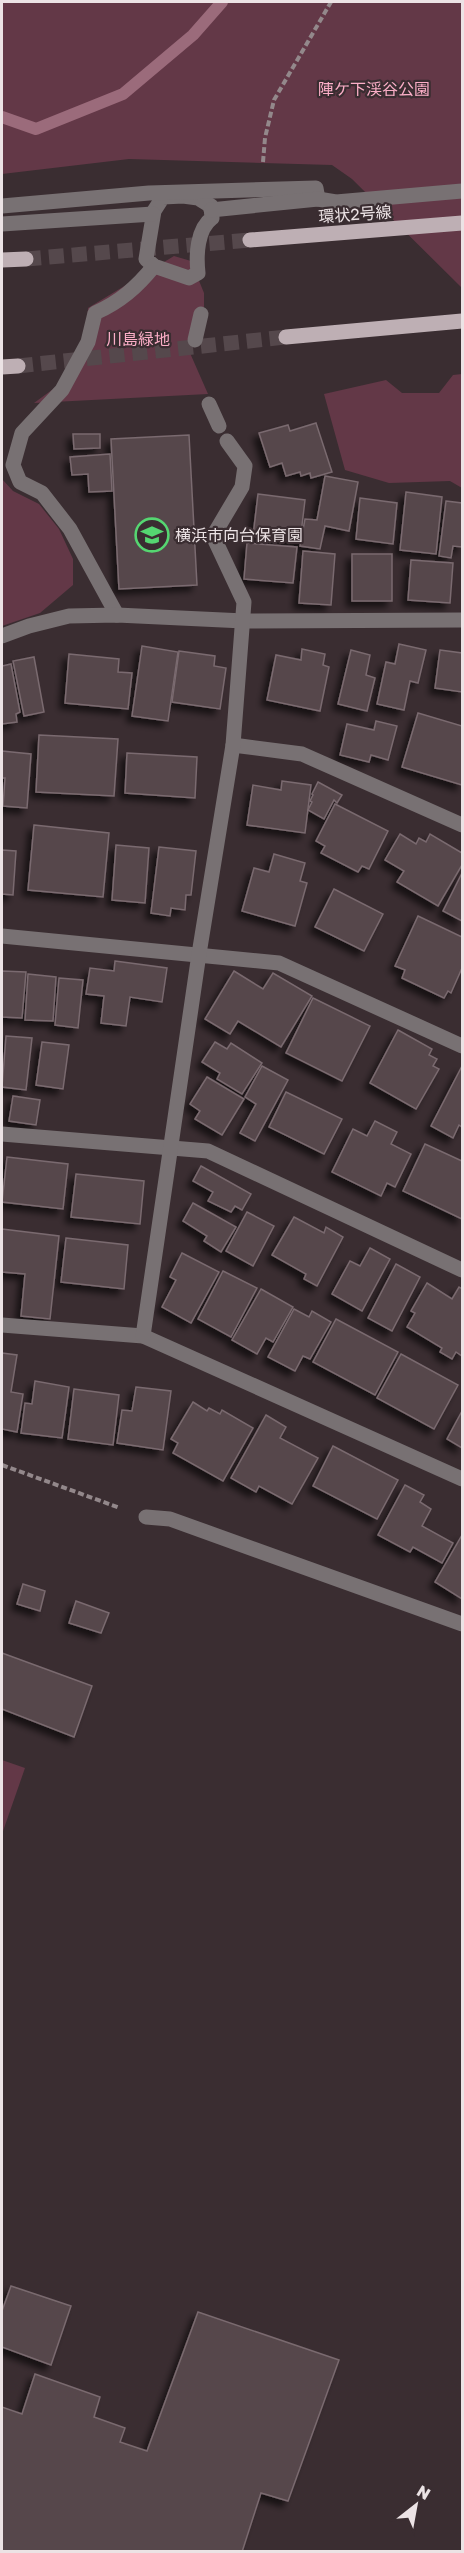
<svg xmlns="http://www.w3.org/2000/svg" width="464" height="2553" viewBox="0 0 464 2553" font-family="'Golos Text','Noto Sans JP',sans-serif">
  <style>
    .green { fill: #633847 }
    .lines { fill: none; stroke-linecap: round; stroke-linejoin: round }
    .stream { stroke: #9b6b7b; stroke-width: 12 }
    .building { fill: #56474b; stroke: #7a6a6f; stroke-width: 1.5; filter: url(#shadow) }
    .major-tunnel { stroke: #55484c; stroke-width: 15; stroke-dasharray: 15 8; stroke-linecap: butt }
    .path { stroke: #93888b; stroke-width: 4; stroke-dasharray: 6 3; stroke-linecap: butt }
    .minor { stroke: #787173; stroke-width: 15 }
    .major { stroke: #beafb4; stroke-width: 15 }
    .labels { text-anchor: middle; dominant-baseline: central; stroke-width: 4.5; stroke-linejoin: round; paint-order: stroke }
    .park-label { font-size: 16px; fill: #fbaec7; stroke: #3a2d31 }
    .street-label { font-size: 16px; fill: #ece3e5; stroke: #3a2d31 }
    .poi-label { font-size: 16px; fill: #ece3e5; stroke: #3a2d31; text-anchor: start }
  </style>
  <defs>
    <filter id="shadow"><feDropShadow dx="-5.5" dy="5.5" stdDeviation="3" flood-color="#0009"/></filter>
  </defs>
  <rect width="100%" height="100%" fill="#3a2d31"/>
  <g class="green">
    <path d="M2 2H462V288L352 179 332 165 129 159 2 174Z"/>
    <path d="M174 256 191 261 204 293V307L190 353 208 394 34 403 60 384 86 340 88 308Z"/>
    <path d="M462 374V488L450 481 389 483 345 470 324 394 386 380 402 393H439L453 375Z"/>
    <path d="M2 479 13 491 39 504 59 529 73 559V585L40 613 2 626Z"/>
    <path d="M2 1760 25 1768 2 1834Z"/>
  </g>
  <g class="lines">
    <path class="stream" d="M2 117 36 129 123 94 193 35 222 2"/>
  </g>
  <g class="building">
    <path d="M316 423 332 472 311 478 310 473 301 476 300 472 286 476 282 463 270 467 259 433 288 425 290 431Z"/>
    <path d="M73 434H100V448L74 449Z"/>
    <path d="M189 435 197 585 119 589 111 439Z"/>
    <path d="M110 454 112 491 89 492 88 474 72 475 70 457Z"/>
    <path d="M325 476 358 482 349 531 325 526 320 549 300 546 305 519 317 520Z"/>
    <path d="M406 492 442 497 436 554 400 550Z"/>
    <path d="M258 494 305 500 300 542 253 536Z"/>
    <path d="M360 498 397 503 393 544 356 539Z"/>
    <path d="M446 501 462 503V547L453 546 451 558 439 556Z"/>
    <path d="M247 543 297 547 293 583 244 579Z"/>
    <path d="M303 551 335 554 331 605 299 603Z"/>
    <rect x="352" y="554" width="40" height="47"/>
    <path d="M411 560 453 563 450 603 408 600Z"/>
    <path d="M399 644 426 650 418 683 410 681 404 710 377 704 386 662 395 664Z"/>
    <path d="M142 646 178 652 168 721 132 716Z"/>
    <path d="M302 649 325 654 323 665 329 667 320 711 267 700 276 655 301 660Z"/>
    <path d="M351 650 370 655 366 675 375 678 367 711 338 704Z"/>
    <path d="M440 650 462 653V692L435 688Z"/>
    <path d="M179 651 215 656 214 666 226 668 220 709 172 702Z"/>
    <path d="M69 654 119 659 118 672 132 673 128 709 65 703Z"/>
    <path d="M34 657 44 712 24 716 13 661Z"/>
    <path d="M11 664 20 712 16 714 17 722 2 724V666Z"/>
    <path d="M418 713 462 726V785L402 767Z"/>
    <path d="M376 721 397 726 388 760 371 755 369 762 340 755 347 724 374 730Z"/>
    <path d="M39 735 118 739 114 796 36 792Z"/>
    <path d="M2 751 31 754 27 808 3 806 5 778H2Z"/>
    <path d="M127 753 197 757 195 798 125 793Z"/>
    <path d="M282 781 311 785 305 833 247 825 253 785 281 790Z"/>
    <path d="M318 782 342 795 337 803 334 800 324 819 308 810 312 802 310 801 313 795 312 794Z"/>
    <path d="M335 804 388 831 369 869 362 866 358 872 321 853 325 846 316 841Z"/>
    <path d="M34 825 109 833 103 897 28 890Z"/>
    <path d="M400 834 416 844 419 838 426 842 430 834 462 853V865L438 906 397 882 404 871 385 860Z"/>
    <path d="M116 845 149 848 145 903 112 900Z"/>
    <path d="M159 847 196 851 191 895H186L185 910 171 908 170 916 151 913Z"/>
    <path d="M2 850 16 851 13 895 2 894Z"/>
    <path d="M274 854 305 863 300 881 307 883 295 926 242 911 254 868 269 872Z"/>
    <path d="M462 873V921L443 911Z"/>
    <path d="M334 889 383 914 364 951 315 927Z"/>
    <path d="M418 916 462 937V968L451 993 448 991 444 998 402 978 405 970 395 966Z"/>
    <path d="M115 961 167 968 162 1002 130 997 126 1026 101 1023 104 996 86 994 90 968 114 971Z"/>
    <path d="M2 971 26 972 22 1018 2 1017Z"/>
    <path d="M234 971 263 989 273 973 312 996 281 1047 238 1021 230 1034 205 1019Z"/>
    <path d="M28 974 56 977 53 1021 25 1020Z"/>
    <path d="M59 978 83 980 78 1028 55 1025Z"/>
    <path d="M313 998 370 1026 342 1081 286 1053Z"/>
    <path d="M398 1030 432 1049 429 1055 437 1059 433 1066 439 1069 416 1109 370 1083Z"/>
    <path d="M6 1036 32 1038 26 1090 2 1087Z"/>
    <path d="M42 1042 69 1045 63 1089 36 1085Z"/>
    <path d="M215 1042 227 1049 231 1043 262 1063 242 1094 217 1079 220 1073 202 1062Z"/>
    <path d="M262 1066 288 1080 255 1141 240 1133 256 1104 245 1097Z"/>
    <path d="M462 1066V1127L459 1125 453 1138 431 1126Z"/>
    <path d="M207 1077 244 1099 222 1135 195 1119 200 1111 190 1104Z"/>
    <path d="M286 1092 342 1119 324 1154 269 1127Z"/>
    <path d="M13 1096 40 1100 36 1125 9 1121Z"/>
    <path d="M375 1121 397 1132 391 1144 411 1154 395 1187 387 1183 381 1196 332 1172 353 1129 367 1136Z"/>
    <path d="M425 1144 462 1161V1219L403 1191Z"/>
    <path d="M7 1157 68 1164 63 1209 2 1202Z"/>
    <path d="M201 1166 251 1194 242 1210 235 1206 231 1212 208 1201 213 1192 193 1181Z"/>
    <path d="M76 1174 144 1181 140 1224 71 1217Z"/>
    <path d="M193 1203 236 1227 221 1252 204 1241 207 1236 183 1221Z"/>
    <path d="M247 1212 274 1226 253 1266 226 1251Z"/>
    <path d="M294 1217 324 1233 326 1227 343 1237 317 1286 304 1279 306 1274 272 1255Z"/>
    <path d="M2 1229 59 1236 50 1319 21 1316 25 1274 2 1272Z"/>
    <path d="M66 1238 128 1245 124 1289 61 1282Z"/>
    <path d="M370 1248 390 1259 362 1311 332 1294 350 1261 360 1266Z"/>
    <path d="M182 1253 219 1272 191 1323 162 1307 176 1280 170 1277Z"/>
    <path d="M396 1264 420 1277 392 1331 368 1318Z"/>
    <path d="M223 1271 257 1288 231 1337 198 1319Z"/>
    <path d="M427 1283 452 1299 459 1287 462 1289V1356L456 1352 452 1359 440 1352 442 1348 407 1327 415 1313 411 1311Z"/>
    <path d="M261 1289 293 1307 273 1342 266 1338 257 1354 232 1340Z"/>
    <path d="M294 1309 309 1317 312 1311 331 1322 310 1359 303 1356 295 1371 268 1357Z"/>
    <path d="M336 1319 398 1352 375 1395 313 1362Z"/>
    <path d="M2 1353 17 1355 11 1392 23 1394 17 1432 2 1429Z"/>
    <path d="M401 1354 458 1385 434 1429 377 1398Z"/>
    <path d="M35 1381 69 1387 62 1438 21 1433 25 1403 32 1404Z"/>
    <path d="M136 1387 171 1391 163 1450 117 1443 122 1410 132 1411Z"/>
    <path d="M74 1389 119 1395 113 1445 68 1439Z"/>
    <path d="M193 1402 207 1411 209 1408 220 1414 222 1410 253 1428 223 1481 173 1453 178 1443 171 1439Z"/>
    <path d="M462 1411V1448L447 1439Z"/>
    <path d="M266 1415 286 1427 280 1438 318 1458 292 1504 259 1486 256 1492 231 1478Z"/>
    <path d="M333 1446 398 1480 377 1519 313 1486Z"/>
    <path d="M405 1485 424 1495 420 1502 431 1509 422 1526 453 1543 442 1563 413 1547 410 1552 378 1535Z"/>
    <path d="M462 1535V1599L435 1582Z"/>
    <path d="M23 1584 45 1591 40 1611 17 1604Z"/>
    <path d="M76 1601 109 1613 101 1633 69 1623Z"/>
    <path d="M2 1653 92 1686 74 1737 2 1709Z"/>
    <path d="M11 2286 71 2306 51 2365 2 2347V2311Z"/>
    <path d="M198 2312 339 2360 288 2501 261 2493 242 2552H2V2407L22 2414 35 2374 100 2397 94 2417 125 2428 120 2442 147 2451Z"/>
  </g>
  <g class="lines">
    <g class="major-tunnel">
      <path d="M26 259 250 240"/>
      <path d="M18 366 286 337"/>
    </g>
    <g class="path">
      <path d="M263 162 265 138 274 100 331 2"/>
      <path d="M2 1465 120 1508"/>
    </g>
    <g class="minor">
      <path d="M183 196 198 198 211 206 212 218C197 229 196 255 198 273L189 278 154 266 146 259 154 211 163 197Z"/>
      <path d="M2 206 149 193 316 188 318 199"/>
      <path d="M211 210 318 199 336 202 462 191"/>
      <path d="M2 224 153 214"/>
      <path d="M195 340 201 314"/>
      <path d="M209 404 219 426"/>
      <path d="M117 615 70 529 42 493 20 482 13 465 22 433 62 390 88 342 95 313C120 302 137 287 154 266"/>
      <path d="M2 636 29 626 69 616 117 615 244 621 462 620"/>
      <path d="M233 745 302 754 462 825"/>
      <path d="M2 936 279 963 462 1046"/>
      <path d="M2 1134 208 1151 462 1270"/>
      <path d="M2 1325 143 1336 462 1479"/>
      <path d="M143 1336 199 954 233 745 244 602 213 536 242 487 245 466 227 441"/>
      <path d="M146 1517 170 1519 462 1624"/>
    </g>
    <g class="major">
      <path d="M250 240 462 223"/>
      <path d="M2 260 26 259"/>
      <path d="M286 337 462 321"/>
      <path d="M2 367 18 366"/>
    </g>
  </g>
  <defs>
    <symbol id="school-ring" viewBox="-11 -11 22 22"><circle r="9.5" fill="#3a2d31" stroke="#55d671" stroke-width="1.5"/><path d="M0-5L7-2L0 1L-7-2ZM-4 1L0 2.5L4 1V4Q0 6-4 4Z" fill="#55d671"/></symbol>
  </defs>
  <g fill-rule="evenodd">
    <use href="#school-ring" x="133" y="516" width="38" height="38"/>
  </g>
  <g class="labels">
    <g class="park-label">
      <text x="374" y="89">陣ケ下渓谷公園</text>
      <text x="138" y="339">川島緑地</text>
    </g>
    <g class="street-label">
      <text transform="translate(355 214) rotate(-4)">環状2号線</text>
    </g>
    <g class="poi-label">
      <text x="175" y="535">横浜市向台保育園</text>
    </g>
  </g>
  <rect width="464" height="2553" fill="none" stroke="#ece3e5" stroke-width="6"/>
  <g transform="translate(416 2505) rotate(31)" stroke="#3a2d31" stroke-width="4.5" paint-order="stroke">
  <path d="M0-4.5L10 22L0 15L-10 22Z" fill="#ece3e5"/>
  <text y="-9" font-size="16" font-weight="bold" text-anchor="middle" fill="#ece3e5">N</text>
  </g>
</svg>
